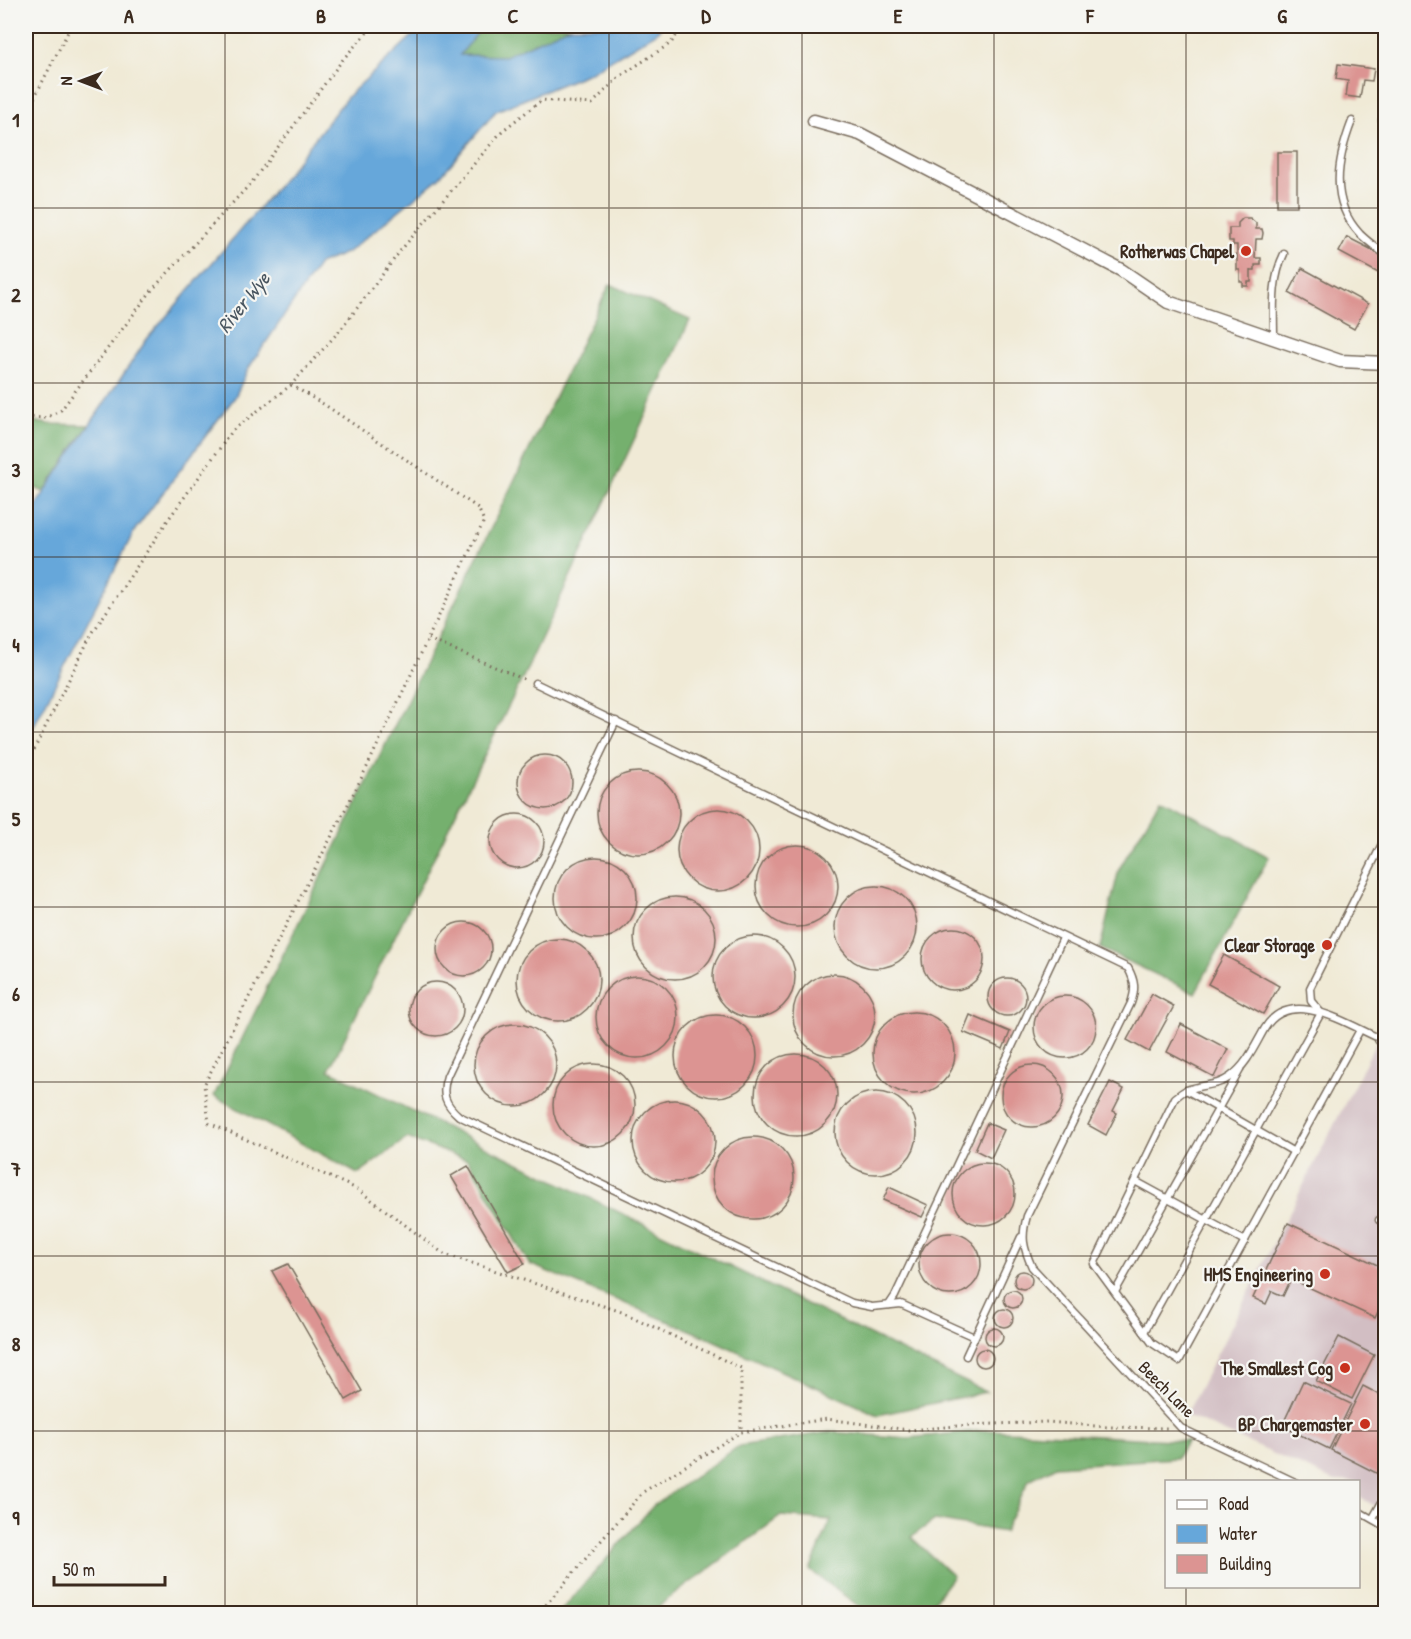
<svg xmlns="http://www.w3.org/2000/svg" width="1411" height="1639" viewBox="0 0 1411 1639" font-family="'Patrick Hand',sans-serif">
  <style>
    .industrial { fill: #d2bec3 }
    .forest { fill: #74b06e; stroke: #586d46; stroke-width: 1.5 }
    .water { fill: #66a7da; stroke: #50687c; stroke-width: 1.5 }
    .building { fill: #dc9492 }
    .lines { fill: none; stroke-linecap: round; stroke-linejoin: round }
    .lane-casing { stroke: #7a6d5e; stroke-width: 9 }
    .street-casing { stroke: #7a6d5e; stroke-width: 15 }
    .path { stroke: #7a6d5e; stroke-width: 3; stroke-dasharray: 1.5 4.5; stroke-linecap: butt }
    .lane { stroke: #fff; stroke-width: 6 }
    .street { stroke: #fff; stroke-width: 12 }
    .grid { fill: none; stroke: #3b2a1e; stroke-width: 1.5; stroke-opacity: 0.55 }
    .poi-dot { fill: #c8321e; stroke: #f6f6f2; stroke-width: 2 }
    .labels { text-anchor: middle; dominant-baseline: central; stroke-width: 4.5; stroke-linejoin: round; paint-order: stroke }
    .poi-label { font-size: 18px; font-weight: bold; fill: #3b2a1e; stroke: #f6f6f2; text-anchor: end }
    .street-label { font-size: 18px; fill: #3b2a1e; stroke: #f6f6f2 }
    .water-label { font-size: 20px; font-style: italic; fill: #4a5660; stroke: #f6f6f2 }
    .neatline { fill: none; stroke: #3b2a1e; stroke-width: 2 }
    .grid-label { font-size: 20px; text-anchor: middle; font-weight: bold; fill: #3b2a1e }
  </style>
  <rect width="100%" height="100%" fill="#f6f6f2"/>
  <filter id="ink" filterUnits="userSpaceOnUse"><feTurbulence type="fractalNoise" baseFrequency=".0167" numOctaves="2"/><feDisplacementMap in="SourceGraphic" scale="12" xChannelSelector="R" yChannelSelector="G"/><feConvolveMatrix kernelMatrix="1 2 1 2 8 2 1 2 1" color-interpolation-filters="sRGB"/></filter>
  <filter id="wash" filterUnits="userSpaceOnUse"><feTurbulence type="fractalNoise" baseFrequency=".008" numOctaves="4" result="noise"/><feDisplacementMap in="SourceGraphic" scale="24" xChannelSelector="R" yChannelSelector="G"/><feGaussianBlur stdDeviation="1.35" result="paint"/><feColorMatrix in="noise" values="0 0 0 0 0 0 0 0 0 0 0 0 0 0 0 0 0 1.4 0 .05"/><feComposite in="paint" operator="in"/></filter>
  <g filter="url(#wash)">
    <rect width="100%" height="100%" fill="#f0ead6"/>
    <path class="industrial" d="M1385 1025V1513L1359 1496 1358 1482 1335 1481 1186 1415Z"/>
    <g class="forest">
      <path d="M483 26H571L505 56 459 55Z"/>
      <path d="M610 284 690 320 527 669 329 1070 986 1392 878 1415 704 1336 529 1264 468 1160 407 1138 358 1174 214 1096Z"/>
      <path d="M26 420 49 424 89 425 44 492 26 484Z"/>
      <path d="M1161 798 1269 857 1195 993 1100 948 1119 869Z"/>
      <path d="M988 1430 1188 1441 1176 1458 1056 1466 1029 1480 1004 1532 935 1520 911 1537 953 1576 925 1613H868L810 1570 831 1520 781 1516 664 1602 653 1613H559L653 1506 739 1446 830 1432 908 1438Z"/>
    </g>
    <path class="water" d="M423 26H483L460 55 505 56 571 26H662L656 33 589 73 496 111 439 178 348 252 319 264 248 369 235 397 135 530 26 741V520L147 339 277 187 348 96Z"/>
    <g id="blocks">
      <g class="building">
        <path d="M1338 64 1374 69 1372 81 1363 80 1360 98 1346 96 1348 81 1336 79Z"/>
        <rect x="1277" y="152" width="20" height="54"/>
        <path d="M1243 218H1250L1256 223V229H1262L1263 233 1262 239H1256L1255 258H1261V265H1255V270H1251V282H1248V286H1243V282H1240V270H1237V245H1233V241H1229V228H1238V223Z"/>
        <path d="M1347 237 1386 257V270L1382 275 1339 252Z"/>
        <path d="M1302 268 1368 304 1354 329 1289 293Z"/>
        <circle cx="545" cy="782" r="27"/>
        <circle cx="638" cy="813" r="41"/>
        <circle cx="718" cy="850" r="41"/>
        <circle cx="517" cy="841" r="27"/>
        <circle cx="797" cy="886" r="41"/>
        <circle cx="596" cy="898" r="41"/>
        <circle cx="876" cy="927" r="41"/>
        <circle cx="675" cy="938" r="41"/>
        <circle cx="464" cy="949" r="27"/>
        <circle cx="953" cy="959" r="31"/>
        <circle cx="754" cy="977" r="41"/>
        <circle cx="558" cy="980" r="41"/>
        <path d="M1224 955 1279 986 1263 1014 1208 984Z"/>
        <circle cx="834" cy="1015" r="41"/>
        <circle cx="637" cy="1017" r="41"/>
        <circle cx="1007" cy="997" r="19"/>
        <circle cx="436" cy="1009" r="27"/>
        <path d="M1152 994 1174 1006 1149 1052 1127 1040Z"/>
        <circle cx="1065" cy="1027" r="31"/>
        <circle cx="914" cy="1053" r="41"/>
        <circle cx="716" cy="1056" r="41"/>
        <path d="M970 1015 1010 1032 1003 1049 963 1032Z"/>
        <circle cx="515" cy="1065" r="41"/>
        <path d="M1181 1024 1228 1049 1214 1077 1167 1052Z"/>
        <circle cx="796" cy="1095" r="41"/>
        <circle cx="594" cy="1105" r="41"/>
        <circle cx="1032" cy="1096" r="31"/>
        <path d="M1110 1082 1124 1089 1113 1111 1117 1113 1106 1135 1088 1125Z"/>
        <circle cx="876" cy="1133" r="41"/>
        <circle cx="674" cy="1141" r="41"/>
        <path d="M987 1123 1004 1130 991 1158 975 1150Z"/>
        <circle cx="753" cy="1178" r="41"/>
        <circle cx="984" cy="1194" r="31"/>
        <path d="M468 1166 525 1264 508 1272 451 1176Z"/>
        <path d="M889 1187 928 1205 922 1217 883 1200Z"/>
        <path d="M1288 1223 1386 1269V1295L1375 1318 1291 1279 1283 1296 1272 1291 1266 1304 1253 1298Z"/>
        <circle cx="950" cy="1264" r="31"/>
        <path d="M288 1264 362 1391 346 1400 272 1271Z"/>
        <circle cx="1023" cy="1280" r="9"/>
        <circle cx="1013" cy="1299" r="9"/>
        <circle cx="1004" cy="1318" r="9"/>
        <circle cx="994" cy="1337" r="9"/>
        <path d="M1339 1337 1374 1355 1352 1399 1316 1381Z"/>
        <circle cx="984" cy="1358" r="9"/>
        <path d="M1303 1381 1351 1404 1329 1449 1282 1426Z"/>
        <path d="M1363 1386 1386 1398V1478L1331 1450Z"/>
      </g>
    </g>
  </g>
  <g filter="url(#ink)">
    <use href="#blocks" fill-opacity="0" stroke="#7a6d5e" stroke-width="1.5"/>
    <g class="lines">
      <defs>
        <g id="lane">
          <path d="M1382 120 1386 125"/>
          <path d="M1352 121C1337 160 1329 201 1360 234 1368 242 1377 248 1386 255"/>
          <path d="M1274 338C1274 310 1271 280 1284 254"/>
          <path d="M535 683 1128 968C1135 981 1136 989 1131 1003L1027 1216C1021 1237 1023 1247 1032 1267L1181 1428 1295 1482"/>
          <path d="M616 721 447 1076C441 1094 445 1104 459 1116L852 1303 872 1307 901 1304 974 1337"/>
          <path d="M1321 1013 1311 1001 1310 988 1386 836"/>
          <path d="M1360 1030 1179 1361 1152 1343 1094 1264 1175 1098C1179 1095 1183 1091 1187 1090 1202 1084 1216 1087 1230 1077 1247 1065 1255 1045 1265 1028 1291 986 1348 1025 1381 1039"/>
          <path d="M1186 1090 1294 1152"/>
          <path d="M1135 1181 1245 1241"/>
          <path d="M1379 1220 1386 1223"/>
          <path d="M1115 1292 1240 1070"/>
          <path d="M889 1305 895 1296 1063 938"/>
          <path d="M1144 1332 1321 1013"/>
          <path d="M966 1356 1021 1237"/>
          <path d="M1358 1511 1386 1527"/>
          <path d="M1373 1518 1386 1495"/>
        </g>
        <g id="street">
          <path d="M814 121 860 134 1121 270 1168 302 1340 361 1386 363"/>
          <path d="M1381 1039 1386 1042"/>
        </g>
      </defs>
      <use href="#lane" class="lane-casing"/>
      <use href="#street" class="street-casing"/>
      <g class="path">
        <path d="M26 114 71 26"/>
        <path d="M291 385 325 405 478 508 484 521 367 767 204 1085 209 1123 357 1189 444 1254 622 1312 741 1368V1432L827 1419 909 1430 969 1425 1047 1422 1107 1427 1167 1428"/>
        <path d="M26 417 46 418 61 410 152 290 252 182 344 58 373 26"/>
        <path d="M428 639 526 680"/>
        <path d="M26 766 91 635 170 517 233 430 291 385 342 328 401 250 502 131 542 100 592 104 619 77 671 43 683 26"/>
        <path d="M538 1614 643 1492 741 1432"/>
        <path d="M840 1614 845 1604"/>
      </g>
      <use href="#lane" class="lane"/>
      <use href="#street" class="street"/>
    </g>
  </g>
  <path class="grid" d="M225 26V1614M417 26V1614M609 26V1614M802 26V1614M994 26V1614M1186 26V1482M26 208H1386M26 383H1386M26 557H1386M26 732H1386M26 907H1386M26 1082H1386M26 1256H1386M26 1431H1386M1186 1586V1614"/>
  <g class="poi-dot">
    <circle cx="1246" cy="251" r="6"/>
    <circle cx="1327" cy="945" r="6"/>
    <circle cx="1325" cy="1274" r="6"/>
    <circle cx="1345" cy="1368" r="6"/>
    <circle cx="1365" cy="1424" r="6"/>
  </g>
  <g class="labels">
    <g class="poi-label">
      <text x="1234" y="251">Rotherwas Chapel</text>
      <text x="1315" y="945">Clear Storage</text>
      <text x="1313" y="1274">HMS Engineering</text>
      <text x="1333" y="1368">The Smallest Cog</text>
      <text x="1353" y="1424">BP Chargemaster</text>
    </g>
    <g class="street-label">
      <text transform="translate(1167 1389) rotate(45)">Beech Lane</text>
    </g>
    <g class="water-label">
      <text transform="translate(243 302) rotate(-51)">River Wye</text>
    </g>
  </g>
  <rect width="1411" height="1639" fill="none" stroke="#f6f6f2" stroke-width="66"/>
  <rect x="1165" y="1480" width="195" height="108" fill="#f6f6f2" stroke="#aba49d" stroke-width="1.5"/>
  <rect x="1177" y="1500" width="30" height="9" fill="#ffffff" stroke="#aba49d" stroke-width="1.5"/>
  <text x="1219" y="1510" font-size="18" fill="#3b2a1e">Road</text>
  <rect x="1177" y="1525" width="30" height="18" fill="#66a7da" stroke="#aba49d" stroke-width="1.5"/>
  <text x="1219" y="1540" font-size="18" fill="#3b2a1e">Water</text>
  <rect x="1177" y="1555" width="30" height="18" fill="#dc9492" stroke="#aba49d" stroke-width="1.5"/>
  <text x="1219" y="1570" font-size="18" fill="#3b2a1e">Building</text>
  <g transform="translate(81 81) rotate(270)" stroke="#f6f6f2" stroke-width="4.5" paint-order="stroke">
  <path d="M0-4.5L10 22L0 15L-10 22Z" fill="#3b2a1e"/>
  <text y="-9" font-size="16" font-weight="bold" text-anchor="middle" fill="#3b2a1e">N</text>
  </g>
  <path d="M54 1576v9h111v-9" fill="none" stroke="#3b2a1e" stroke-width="3"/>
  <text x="63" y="1576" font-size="18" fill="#3b2a1e" stroke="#f6f6f2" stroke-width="4.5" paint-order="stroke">50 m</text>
  <rect x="33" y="33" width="1345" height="1573" class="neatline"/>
  <g class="grid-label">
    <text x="129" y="23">A</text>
    <text x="321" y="23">B</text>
    <text x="513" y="23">C</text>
    <text x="706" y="23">D</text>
    <text x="898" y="23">E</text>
    <text x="1090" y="23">F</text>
    <text x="1282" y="23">G</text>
    <text x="16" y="127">1</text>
    <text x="16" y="302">2</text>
    <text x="16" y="477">3</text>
    <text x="16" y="652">4</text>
    <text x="16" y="826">5</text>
    <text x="16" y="1001">6</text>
    <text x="16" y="1176">7</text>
    <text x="16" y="1351">8</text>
    <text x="16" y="1525">9</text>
  </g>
</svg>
